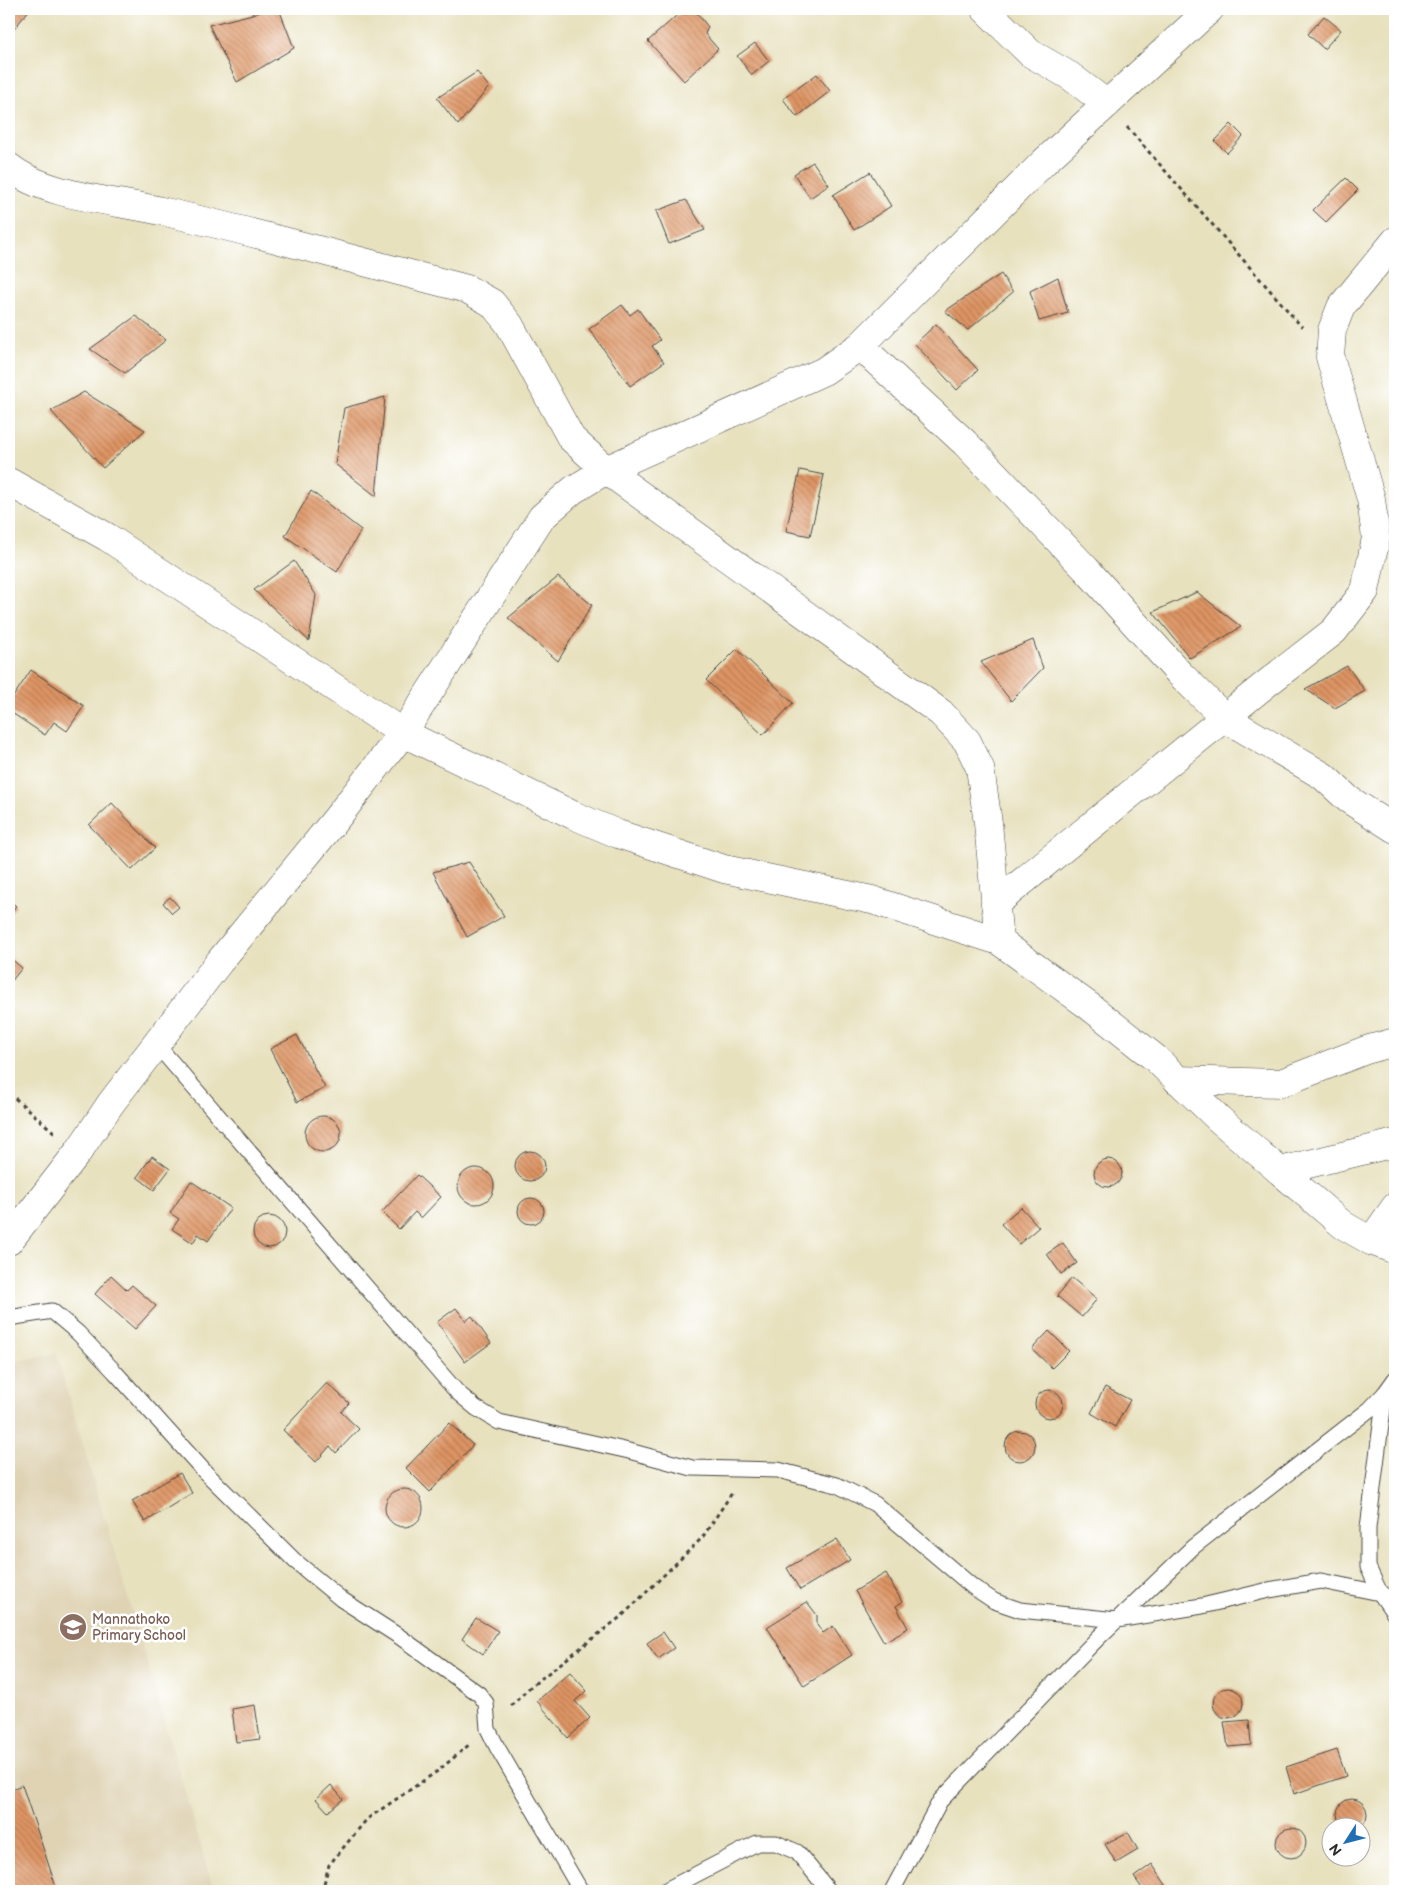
<svg xmlns="http://www.w3.org/2000/svg" width="1404" height="1900" viewBox="0 0 1404 1900" font-family="'Balsamiq Sans',sans-serif">
  <style>
    .built { fill: #dfd3b4 }
    .building { fill: url(#building-back-hatch) }
    .lines { fill: none; stroke-linecap: round; stroke-linejoin: round }
    .service-casing { stroke: #474641; stroke-width: 17 }
    .minor-casing { stroke: #474641; stroke-width: 29 }
    .path { stroke: #474641; stroke-width: 3; stroke-dasharray: 4 4; stroke-linecap: butt }
    .service { stroke: #fff; stroke-width: 15 }
    .minor { stroke: #fff; stroke-width: 28 }
    .labels { text-anchor: middle; dominant-baseline: central; stroke-width: 5; stroke-linejoin: round; paint-order: stroke }
    .education-label { font-size: 14px; fill: #785e54; stroke: #fff; text-anchor: start }
  </style>
  <defs>
    <pattern id="building-back-hatch" width="6" height="6" patternUnits="userSpaceOnUse" patternTransform="scale(1.25)"><rect width="6" height="6" fill="#de9463"/><path d="M-1 5l2 2M0 0l6 6M5-1l2 2" fill="none" stroke="#b47952"/></pattern>
  </defs>
  <rect width="100%" height="100%" fill="#fff"/>
  <filter id="ink" filterUnits="userSpaceOnUse"><feTurbulence type="fractalNoise" baseFrequency=".02" numOctaves="2"/><feDisplacementMap in="SourceGraphic" scale="10" xChannelSelector="R" yChannelSelector="G"/><feConvolveMatrix kernelMatrix="1 2 1 2 8 2 1 2 1" color-interpolation-filters="sRGB"/></filter>
  <filter id="wash" filterUnits="userSpaceOnUse"><feTurbulence type="fractalNoise" baseFrequency=".0096" numOctaves="4" result="noise"/><feDisplacementMap in="SourceGraphic" scale="20" xChannelSelector="R" yChannelSelector="G"/><feGaussianBlur stdDeviation="1.12" result="paint"/><feColorMatrix in="noise" values="0 0 0 0 0 0 0 0 0 0 0 0 0 0 0 0 0 1.4 0 .05"/><feComposite in="paint" operator="in"/></filter>
  <g filter="url(#wash)">
    <rect width="100%" height="100%" fill="#e7e1be"/>
    <path class="built" d="M56 1353 214 1891H9V1363Z"/>
    <g id="blocks">
      <g class="building">
        <path d="M9 9H30L9 35Z"/>
        <path d="M272 9H279L294 48 237 82 209 25Z"/>
        <path d="M684 9H694L708 27 705 34 718 49 684 81 648 41Z"/>
        <path d="M1324 16 1341 30 1324 49 1308 34Z"/>
        <path d="M755 43 769 61 752 75 737 56Z"/>
        <path d="M477 72 489 87 458 125 437 98Z"/>
        <path d="M817 74 830 91 797 117 783 99Z"/>
        <path d="M1231 124 1243 136 1227 153 1215 141Z"/>
        <path d="M813 162 829 185 810 198 794 174Z"/>
        <path d="M870 172 891 206 854 230 833 195Z"/>
        <path d="M1346 178 1358 190 1326 222 1313 210Z"/>
        <path d="M686 200 705 230 669 244 656 211Z"/>
        <path d="M1001 274 1013 292 968 330 945 311Z"/>
        <path d="M1058 277 1068 313 1039 321 1030 291Z"/>
        <path d="M622 305 630 315 638 309 660 340 652 346 664 362 630 386 589 329Z"/>
        <path d="M136 316 166 340 125 373 90 349Z"/>
        <path d="M936 324 978 370 957 390 915 344Z"/>
        <path d="M84 392 145 430 103 468 51 411Z"/>
        <path d="M385 397 376 496 335 464 344 408Z"/>
        <path d="M800 470 824 475 810 536 786 531Z"/>
        <path d="M311 491 361 530 337 572 285 536Z"/>
        <path d="M294 561 316 595 309 641 254 590Z"/>
        <path d="M558 577 592 605 558 661 508 618Z"/>
        <path d="M1197 592 1241 627 1190 658 1153 612Z"/>
        <path d="M1033 640 1043 668 1011 701 981 662Z"/>
        <path d="M737 649 793 703 763 735 706 680Z"/>
        <path d="M1347 666 1365 691 1335 708 1305 689Z"/>
        <path d="M31 670 84 706 67 731 54 722 45 735 9 711V703Z"/>
        <path d="M112 803 155 848 132 870 89 825Z"/>
        <path d="M469 862 504 916 467 937 433 872Z"/>
        <path d="M170 897 179 907 172 913 163 903Z"/>
        <path d="M9 900 16 906 9 915Z"/>
        <path d="M9 957 22 968 9 984Z"/>
        <path d="M297 1035 325 1088 297 1102 270 1049Z"/>
        <circle cx="323" cy="1134" r="18"/>
        <circle cx="530" cy="1166" r="15"/>
        <path d="M152 1156 170 1169 154 1190 137 1177Z"/>
        <circle cx="1108" cy="1173" r="14"/>
        <circle cx="476" cy="1186" r="18"/>
        <path d="M417 1175 441 1197 421 1218 415 1212 399 1229 382 1212Z"/>
        <path d="M191 1181 231 1208 208 1241 198 1234 193 1243 172 1229 179 1219 170 1213Z"/>
        <circle cx="531" cy="1211" r="13"/>
        <path d="M1021 1207 1039 1227 1019 1244 1001 1224Z"/>
        <circle cx="269" cy="1232" r="16"/>
        <path d="M1063 1243 1077 1263 1061 1274 1047 1254Z"/>
        <path d="M111 1275 127 1290 132 1285 156 1306 135 1329 95 1294Z"/>
        <path d="M1072 1278 1097 1299 1082 1317 1057 1296Z"/>
        <path d="M456 1308 466 1321 472 1316 491 1343 465 1362 437 1322Z"/>
        <path d="M1049 1331 1069 1351 1052 1368 1032 1349Z"/>
        <path d="M327 1383 349 1403 341 1412 359 1429 336 1453 330 1446 316 1462 283 1430Z"/>
        <path d="M1105 1387 1130 1400 1115 1427 1091 1413Z"/>
        <circle cx="1049" cy="1404" r="14"/>
        <path d="M449 1423 473 1445 430 1492 406 1468Z"/>
        <circle cx="1020" cy="1446" r="15"/>
        <path d="M180 1473 192 1493 145 1522 132 1501Z"/>
        <circle cx="404" cy="1508" r="19"/>
        <path d="M837 1539 850 1560 800 1590 787 1568Z"/>
        <path d="M886 1573 902 1602 896 1606 908 1628 884 1642 855 1591Z"/>
        <path d="M807 1602 817 1615V1624L823 1633 833 1626 852 1655 804 1686 767 1627Z"/>
        <path d="M476 1618 498 1631 483 1654 462 1639Z"/>
        <path d="M663 1632 674 1648 658 1659 647 1643Z"/>
        <path d="M570 1672 587 1691 575 1701 590 1718 568 1738 537 1701Z"/>
        <circle cx="1228" cy="1703" r="15"/>
        <path d="M255 1705 260 1739 236 1742 232 1709Z"/>
        <path d="M1249 1720 1251 1745 1228 1747 1224 1722Z"/>
        <path d="M1337 1750 1346 1776 1294 1794 1286 1767Z"/>
        <path d="M22 1785 56 1887 44 1891H9V1790Z"/>
        <path d="M331 1785 343 1799 328 1812 316 1799Z"/>
        <circle cx="1352" cy="1814" r="15"/>
        <circle cx="1291" cy="1843" r="15"/>
        <path d="M1128 1832 1138 1850 1116 1863 1105 1844Z"/>
        <path d="M1152 1864 1166 1885 1158 1890 1159 1891H1144L1134 1877Z"/>
      </g>
    </g>
  </g>
  <g filter="url(#ink)">
    <use href="#blocks" fill-opacity="0" stroke="#474641" stroke-width="1"/>
    <g class="lines">
      <defs>
        <g id="service">
          <path d="M156 1044 457 1392 476 1408 499 1422 629 1451 692 1468 778 1470 837 1485 875 1504 973 1587 994 1601 1020 1610 1117 1620 1202 1606 1269 1590 1321 1581 1380 1593 1395 1602"/>
          <path d="M9 1318 52 1311 78 1333 115 1372 205 1472 295 1561 341 1599 400 1637 479 1694 486 1703 488 1729 497 1747 581 1891"/>
          <path d="M1385 1393 1368 1528V1567L1380 1593 1395 1615"/>
          <path d="M664 1891 757 1843H776L797 1852 829 1891"/>
          <path d="M892 1891 940 1801 1098 1638 1193 1547 1370 1409 1385 1393 1395 1379"/>
        </g>
        <g id="minor">
          <path d="M985 9 1030 53 1070 76 1107 104"/>
          <path d="M9 167C47 197 114 200 161 211 264 234 365 263 467 289L492 303 509 324 571 438 606 470 941 713 967 741 980 768 988 823 999 941"/>
          <path d="M860 346 965 443 1086 569 1179 673 1225 718 1323 776 1348 799 1395 829"/>
          <path d="M9 482 107 537 403 733 573 815 618 834 724 869 872 900 999 941 1089 1006 1155 1058 1220 1120 1343 1225 1371 1241 1395 1250"/>
          <path d="M995 904 1266 684 1334 631 1365 591 1376 538 1371 499 1330 357 1332 330 1341 307 1395 241"/>
          <path d="M1177 1080 1281 1083 1366 1050 1395 1042"/>
          <path d="M1280 1171 1395 1143"/>
          <path d="M9 1241 78 1152 111 1103 220 961 336 819 403 733 542 517 573 490 606 470 824 371 860 346 1044 162 1210 9"/>
          <path d="M1371 1241 1395 1207"/>
        </g>
      </defs>
      <use href="#service" class="service-casing"/>
      <use href="#minor" class="minor-casing"/>
      <g class="path">
        <path d="M1127 127 1302 327"/>
        <path d="M9 1093 55 1133"/>
        <path d="M511 1706 529 1688 623 1615 702 1538 732 1493"/>
        <path d="M322 1891 329 1865 367 1819 439 1770 470 1744"/>
      </g>
      <use href="#service" class="service"/>
      <use href="#minor" class="minor"/>
    </g>
  </g>
  <defs>
    <symbol id="school-disc" viewBox="-11 -11 22 22"><circle r="9.5" fill="#8d6e63" stroke="#fff"/><path d="M0-5L7-2L0 1L-7-2ZM-4 1L0 2.5L4 1V4Q0 6-4 4Z" fill="#fff"/></symbol>
  </defs>
  <g fill-rule="evenodd">
    <use href="#school-disc" x="57" y="1611" width="32" height="32"/>
  </g>
  <g class="labels">
    <g class="education-label">
      <text x="92" y="1619">Mannathoko<tspan x="92" dy="16">Primary School</tspan></text>
    </g>
  </g>
  <rect width="1404" height="1900" fill="none" stroke="#fff" stroke-width="30"/>
  <g transform="translate(1346 1842) rotate(234)"><circle r="24" fill="#ffffff" stroke="#aaaaaa"/>
  <path d="M0-4L9 19L0 12L-9 19Z" fill="#1f6fb2"/>
  <text y="-8" font-size="14" font-weight="bold" text-anchor="middle" fill="#2b2b2b">N</text>
  </g>
</svg>
